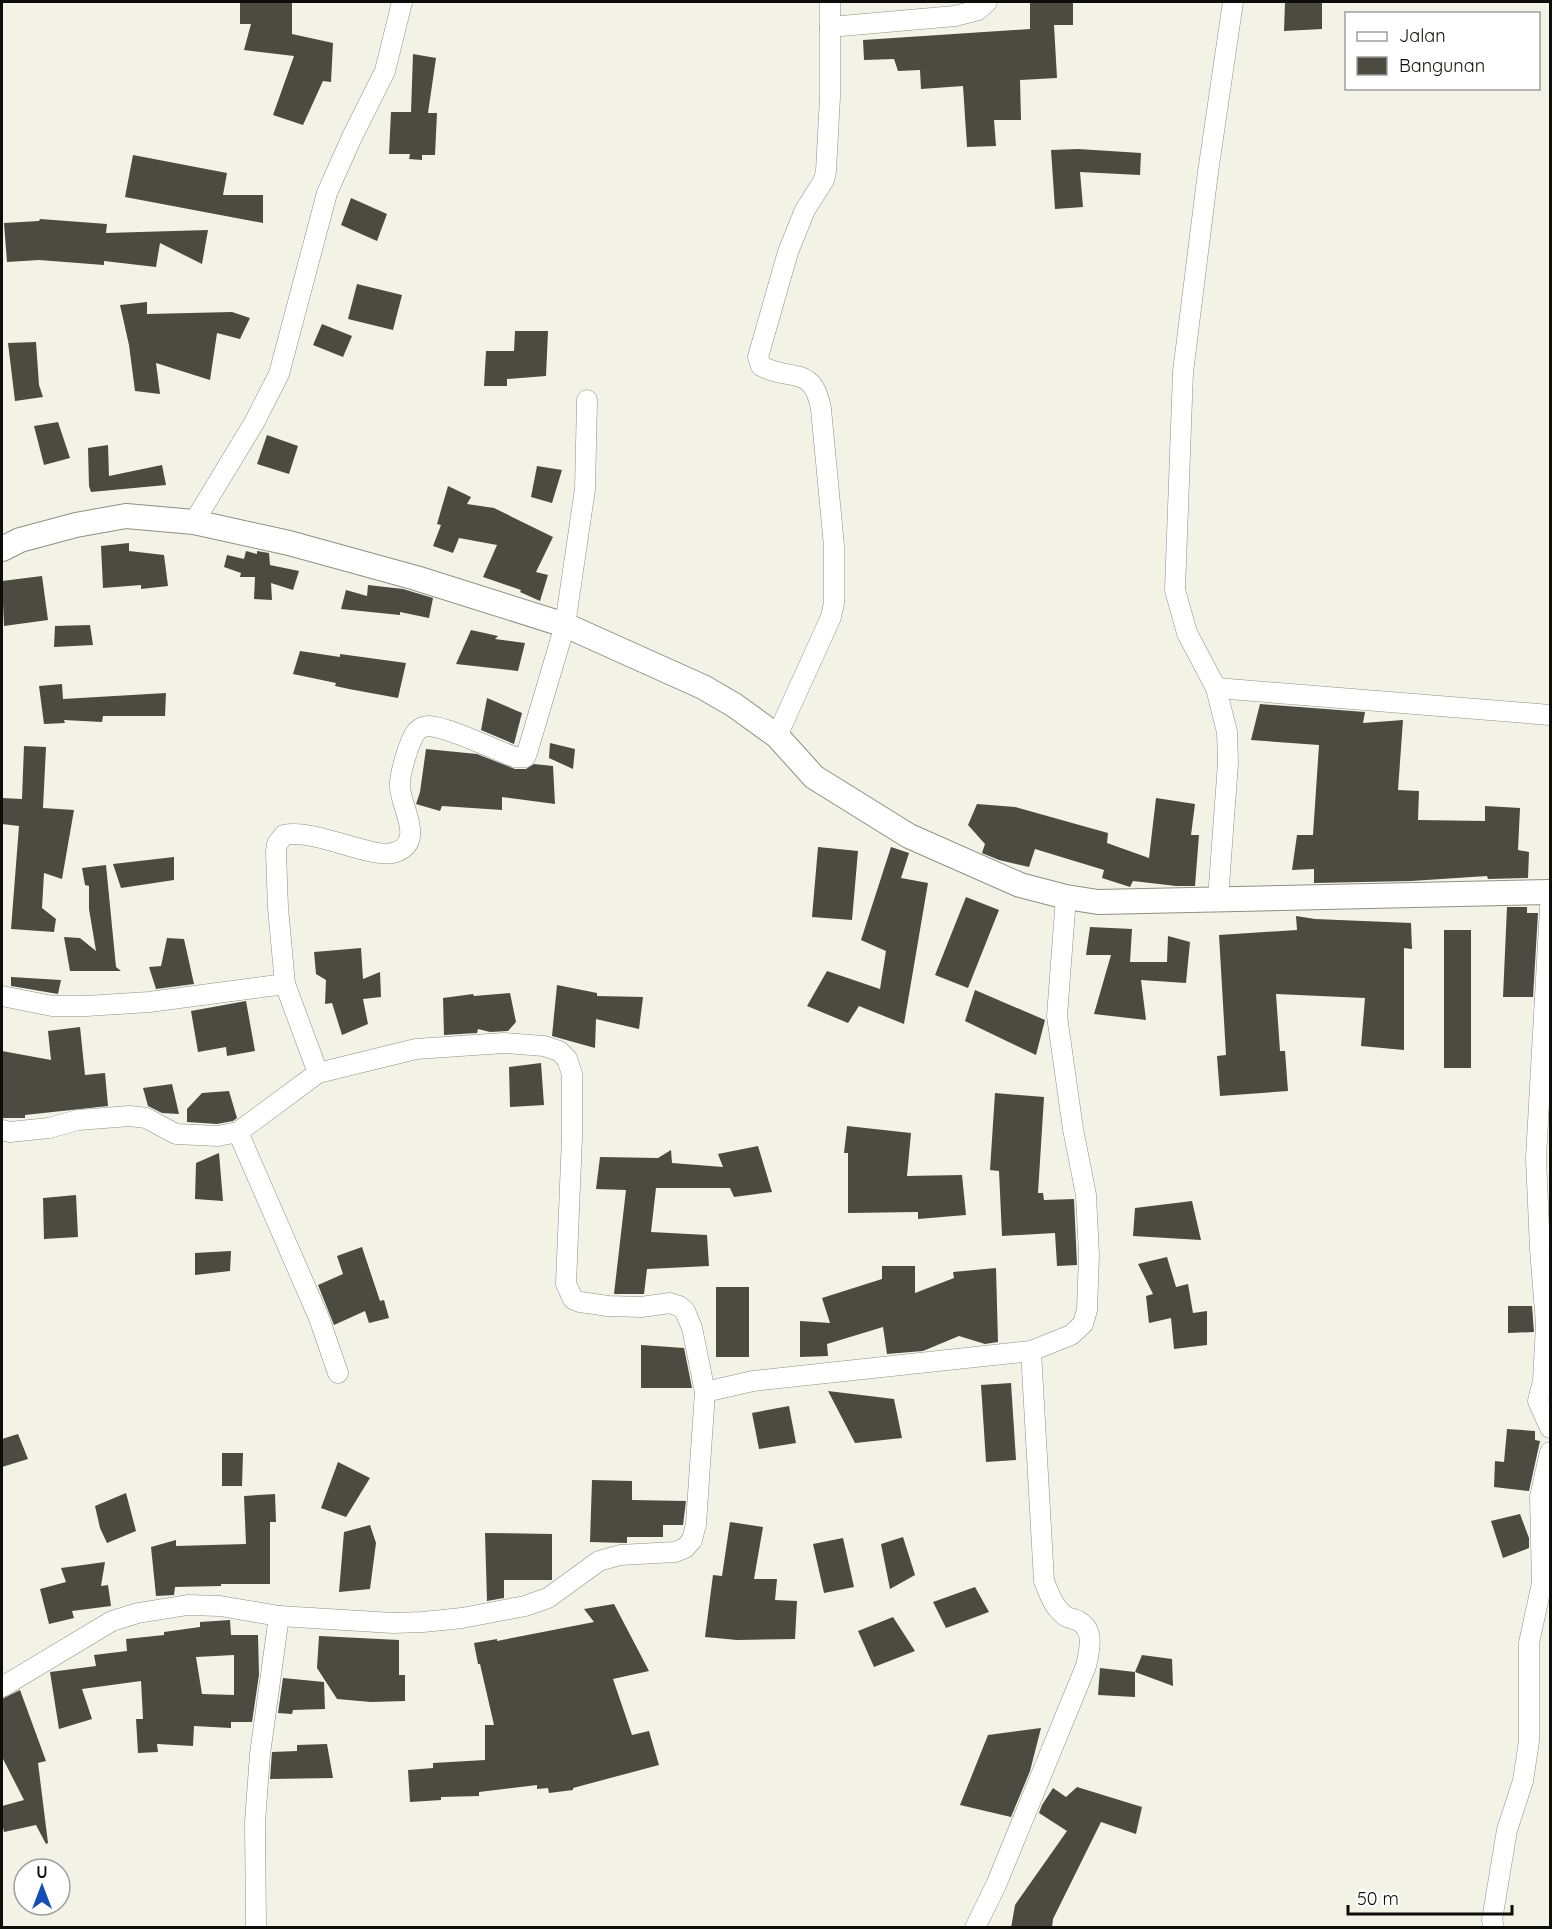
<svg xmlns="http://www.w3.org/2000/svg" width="1552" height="1929" viewBox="0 0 1552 1929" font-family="Quicksand,sans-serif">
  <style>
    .building { fill: #4c4b41; fill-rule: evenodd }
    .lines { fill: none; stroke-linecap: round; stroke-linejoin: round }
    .minor-casing { stroke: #908f83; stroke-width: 21 }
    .tertiary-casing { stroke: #908f83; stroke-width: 26 }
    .minor { stroke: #fff; stroke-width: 20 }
    .tertiary { stroke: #fff; stroke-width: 24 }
  </style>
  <rect width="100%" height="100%" fill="#f3f2e6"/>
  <g class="building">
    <path d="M240 2H292V34L333 43 331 82 323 81 303 125 273 115 294 56 244 50 251 24H240Z"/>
    <path d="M1030 2H1073V25H1054L1057 78 1020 80 1021 120H994L996 146 967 147 963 86 921 89 920 70 898 71 894 59 864 60 863 40 1030 29Z"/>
    <path d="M1285 2H1322V29L1284 31Z"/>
    <path d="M413 54 436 58 428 113H437L435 155H422V160L409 159 410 154H389L391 112H411Z"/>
    <path d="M1078 149 1141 153 1140 175 1080 172 1083 207 1055 209 1051 150Z"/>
    <path d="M133 155 227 173 223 195H263V223L125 197Z"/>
    <path d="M351 198 387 214 377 241 341 225Z"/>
    <path d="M40 219 107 224 106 233 208 230 202 264 160 243 156 267 104 261V265L39 260 7 262 4 223 39 221Z"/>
    <path d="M357 284 402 295 393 330 348 319Z"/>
    <path d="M147 302V314L232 312 250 318 240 339 217 333 210 380 156 363 160 394 135 391 129 345 120 305Z"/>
    <path d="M322 324 352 336 343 357 313 345Z"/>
    <path d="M515 331H548L546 376 507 379V386H484L486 351H514Z"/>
    <path d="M36 342 39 385 43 397 15 401 8 343Z"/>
    <path d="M58 422 70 458 44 465 34 426Z"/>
    <path d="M267 435 298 446 289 474 257 464Z"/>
    <path d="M108 445 109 476 162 465 166 485 91 492 89 486 88 448Z"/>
    <path d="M537 466 562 470 552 503 531 497Z"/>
    <path d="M448 486 471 497 467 504 494 508 553 537 536 572 548 575 540 601 520 592 521 590 483 577 497 545 459 538 453 553 433 546 441 525 437 524Z"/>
    <path d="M129 543V551L164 555 168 586 141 589V585L103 588 101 546Z"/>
    <path d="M246 551 257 554V551L269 553 270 565 299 571 293 590 271 583 272 600 254 599 255 577H240L241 573 224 567 227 555 244 559Z"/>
    <path d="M42 576 48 620 4 626 2 581Z"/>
    <path d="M368 585 403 589 433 598 429 618 400 612V615L341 609 346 590 367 596Z"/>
    <path d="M90 625 93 645 54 647 55 626Z"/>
    <path d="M471 630 498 636 495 639 525 643 518 671 456 664Z"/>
    <path d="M300 651 340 657V654L406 663 398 698 349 689 335 686 336 683 293 674Z"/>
    <path d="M62 684 63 699 166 693 165 716H103L102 722 64 720 65 723 44 724 39 686Z"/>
    <path d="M487 698 522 713 514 744 481 730Z"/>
    <path d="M1260 704 1365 712 1363 723 1403 720 1398 790 1419 791 1418 820 1485 821V806L1520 808 1518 850 1529 852 1528 878 1488 879 1487 876 1411 881 1314 883V869L1292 870 1297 835H1313L1319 745 1251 740Z"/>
    <path d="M550 743 575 749 573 769 549 758Z"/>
    <path d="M24 746 46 747 43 808 74 810 62 879 44 873 42 908 56 919 54 932 11 929 19 826 2 824V798L22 799Z"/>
    <path d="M426 749 477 754 515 769H526L534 764 553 766 555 804 502 797V810L442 806 440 811 416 804 420 792Z"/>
    <path d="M1156 798 1195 804 1191 835H1199L1195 886H1176L1133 881 1130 887 1102 878 1104 870 1035 849 1029 867 999 860 982 853 985 844 968 825 977 804 1015 807 1108 833 1107 843 1149 858Z"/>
    <path d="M818 847 858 851 852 920 812 917Z"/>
    <path d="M891 847 909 853 901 878 928 883 904 1024 859 1006 848 1023 807 1006 827 971 880 989 886 951 861 940Z"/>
    <path d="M174 857V880L121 888 113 864Z"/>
    <path d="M106 865 116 967 121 971H70L64 937 80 938 96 951 89 909V886L85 885 82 868Z"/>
    <path d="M966 897 999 910 968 988 935 975Z"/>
    <path d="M1507 907H1527V913H1538L1533 997H1503Z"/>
    <path d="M1296 916 1315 919 1411 923 1412 949 1404 948V1050L1361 1046 1365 998 1276 994 1280 1051H1285L1288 1091 1220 1096 1217 1056 1226 1055 1219 935 1297 930Z"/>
    <path d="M1090 927 1132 929 1130 962H1167L1168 936 1190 942 1186 983 1141 980 1146 1020 1094 1014 1111 955H1086Z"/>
    <rect x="1444" y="930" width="27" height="138"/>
    <path d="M167 938 184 939 194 984 156 989 149 967 161 966Z"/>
    <path d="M361 948 363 979 380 972 381 997 363 999 368 1024 342 1035 332 1003 325 1004 326 980 316 974 314 952Z"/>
    <path d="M11 977 61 980 58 994 11 986Z"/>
    <path d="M557 985 597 993V996L643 997 639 1029 596 1019 595 1048 552 1036Z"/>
    <path d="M975 990 1045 1020 1036 1055 965 1021Z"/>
    <path d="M510 993 516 1022 508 1031 490 1032 478 1029 477 1033 444 1035 443 998 473 994 474 996Z"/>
    <path d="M246 1001 255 1051 227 1056 226 1047 198 1052 191 1011Z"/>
    <path d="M80 1027 85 1075 105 1073 108 1106 25 1115V1118H2V1051L51 1060 48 1031Z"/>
    <path d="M541 1063 544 1105 510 1107 509 1067Z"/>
    <path d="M172 1084 179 1114 162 1113 148 1106 143 1088Z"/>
    <path d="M229 1091 237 1118 233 1121 217 1124 187 1122V1109L202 1093Z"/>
    <path d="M995 1093 1044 1097 1038 1193H1043L1044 1200 1074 1199 1077 1265 1057 1266 1055 1233 1002 1236 999 1171 990 1170Z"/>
    <path d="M847 1126 911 1133 907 1176 962 1175 966 1215 918 1219V1212L848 1213V1153H844Z"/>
    <path d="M758 1146 772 1192 734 1197 730 1188H656L651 1232 707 1235 709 1266 647 1269 644 1294H614L626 1190 596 1189 600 1157 658 1158 671 1150 672 1163 723 1167 718 1154Z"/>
    <path d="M219 1153 223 1201 195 1199 196 1163Z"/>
    <path d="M76 1195 78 1237 44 1239 43 1198Z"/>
    <path d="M1192 1201 1201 1240 1133 1236 1135 1208Z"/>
    <path d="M362 1247 380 1301 384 1300 389 1318 369 1323 365 1311 334 1325 318 1285 343 1274 337 1256Z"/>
    <path d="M231 1251 230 1271 195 1275V1253Z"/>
    <path d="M1167 1257 1176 1287 1188 1284 1193 1313 1207 1311V1345L1174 1349 1171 1318 1149 1323 1146 1296 1153 1294 1138 1264Z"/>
    <path d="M882 1266H915V1293L954 1278 953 1272 996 1268 998 1342 985 1344 959 1336 923 1351 887 1354 883 1327 827 1344 828 1356 800 1357V1321L830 1323 822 1298 882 1279Z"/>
    <rect x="716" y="1287" width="33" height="70"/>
    <path d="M1508 1306H1532L1534 1332 1508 1333Z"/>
    <path d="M641 1345 684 1348 692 1388H641Z"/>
    <path d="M1011 1383 1016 1460 986 1462 981 1385Z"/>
    <path d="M828 1391 894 1399 902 1438 855 1443Z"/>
    <path d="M789 1406 796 1443 759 1449 752 1413Z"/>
    <path d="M1507 1429 1535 1431V1440L1540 1441 1529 1491 1494 1487 1495 1461 1504 1462Z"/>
    <path d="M18 1434 28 1459 2 1467V1439Z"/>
    <path d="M222 1453H243L242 1486H222Z"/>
    <path d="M338 1462 370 1478 346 1517 321 1508Z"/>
    <path d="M592 1480 632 1481V1500L686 1501 683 1525H663V1537H627V1543L590 1542Z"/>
    <path d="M126 1493 136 1531 107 1543 100 1528 95 1506Z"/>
    <path d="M275 1494 276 1522H270V1584H221V1586L175 1587 174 1595 156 1596 151 1547 176 1540V1546L246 1544 244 1496Z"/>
    <path d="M1520 1514 1529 1538V1548L1503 1558 1491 1521Z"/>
    <path d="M730 1522 763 1527 754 1579H777L775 1600 797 1601 795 1639 737 1640 705 1637 713 1575 722 1576Z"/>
    <path d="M370 1525 376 1543 370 1589 339 1592 344 1532Z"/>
    <path d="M485 1533 552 1534V1580H504V1598L487 1601Z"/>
    <path d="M903 1537 915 1575 890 1589 881 1544Z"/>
    <path d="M843 1538 854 1587 824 1593 813 1544Z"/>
    <path d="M105 1562 101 1586 108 1585 111 1606 72 1611 74 1618 49 1624 40 1589 66 1582 61 1568Z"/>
    <path d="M975 1587 989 1612 946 1628 933 1602Z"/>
    <path d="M614 1604 649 1671 613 1679 632 1735 649 1731 659 1765 573 1788V1790L549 1793 548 1788 537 1789V1785L479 1792V1796L441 1797V1800L410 1802 408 1770 433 1768V1763L485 1760V1725H494L480 1664H478L474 1643 497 1639V1641L594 1622 584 1609Z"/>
    <path d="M893 1617 915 1651 874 1667 858 1631Z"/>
    <path d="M230 1620 231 1635H258L259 1675 252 1722H231V1728L194 1726 193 1746 157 1744 158 1752 138 1753 136 1719H143L141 1681 82 1689 92 1719 59 1729 50 1672 96 1666 94 1655 127 1651 126 1639 164 1635V1632L200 1627V1622ZM234 1655V1695L202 1694 196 1657Z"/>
    <path d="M319 1636 399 1640V1675H405V1701L371 1702 337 1699 317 1668Z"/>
    <path d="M1142 1655 1172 1659 1173 1686 1135 1672Z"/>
    <path d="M1100 1668 1135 1672V1697L1098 1695Z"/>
    <path d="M283 1678 324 1682 325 1709 293 1710 292 1714 278 1713Z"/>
    <path d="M20 1690 46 1761 38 1763 48 1843 46 1844 36 1825 4 1832 2 1823V1806L24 1800 2 1757V1699Z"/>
    <path d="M1041 1728 1030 1771 1011 1817 960 1805 988 1735Z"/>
    <path d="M327 1744 333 1778 270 1779 272 1752 297 1751V1745Z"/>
    <path d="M1077 1787 1142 1807 1136 1834 1101 1822 1053 1919 1052 1928H1011L1015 1905 1067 1831 1039 1813 1042 1805 1053 1788 1066 1797Z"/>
  </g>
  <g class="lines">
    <defs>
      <g id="minor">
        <path d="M830 27 955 16 978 10 987 2"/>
        <path d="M194 522 254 423 279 374 327 193 352 137 385 71 402 2"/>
        <path d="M1216 688 1550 715"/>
        <path d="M777 736 831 617 834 603V546L821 409C813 364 791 382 761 366L758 357 788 252 805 210 824 180 826 171 830 97V2"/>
        <path d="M1218 899 1228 763 1227 732 1216 688 1187 633 1175 590 1183 372 1208 172 1233 2"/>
        <path d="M1550 907 1536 1158 1540 1249 1546 1324 1543 1381 1538 1401 1550 1428"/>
        <path d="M285 984 278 908 276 852 277 844 284 835C315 828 374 861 396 852 425 841 401 808 400 787 399 776 409 740 417 731 420 728 425 726 429 726 449 727 494 750 515 757H525L527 753 565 625 585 489 587 400"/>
        <path d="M2 996 52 1006H86L149 1002 285 984 318 1073"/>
        <path d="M2 1130 10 1132 49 1128 78 1120 130 1116 146 1118 176 1134 218 1136 238 1132 318 1073 416 1049 504 1043 544 1046 559 1051 567 1059 572 1074V1137L566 1284 573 1299 580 1302 608 1306 641 1307 670 1303 679 1306 685 1311 692 1328 705 1392 696 1524 692 1540 685 1548 675 1552 620 1555 599 1561 548 1598 525 1606 462 1618 423 1622 393 1623 279 1616 220 1606 188 1605 138 1613 112 1621 2 1687"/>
        <path d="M238 1132 319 1318 338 1373"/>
        <path d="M705 1392 753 1381 1031 1351 1071 1335 1083 1324 1087 1310 1089 1255 1086 1195 1073 1129 1057 1016 1066 897"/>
        <path d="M256 1928 255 1822 260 1754 279 1616"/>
        <path d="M975 1928 996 1885 1086 1666C1089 1652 1095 1631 1080 1622 1075 1618 1067 1619 1063 1614 1053 1606 1049 1593 1044 1581L1031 1351"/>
        <path d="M1494 1928 1492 1920 1507 1830 1523 1781 1529 1741V1643L1542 1583 1540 1497 1550 1452"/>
      </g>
      <path id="tertiary" d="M2 549 20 540 76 525 126 516 194 522 289 543 416 578 565 625 703 687 734 705 777 736 814 777 909 836 1020 885 1066 897 1098 902 1550 892"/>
    </defs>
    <use href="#minor" class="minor-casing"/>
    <use href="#tertiary" class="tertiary-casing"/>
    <use href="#minor" class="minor"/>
    <use href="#tertiary" class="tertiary"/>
  </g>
  <rect width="1552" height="1929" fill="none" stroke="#0d0d09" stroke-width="6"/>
  <rect x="1345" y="12" width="195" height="78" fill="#ffffff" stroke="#9e9e9d" stroke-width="1.5"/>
  <rect x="1357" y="32" width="30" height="9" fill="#ffffff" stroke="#9e9e9d" stroke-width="1.5"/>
  <text x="1399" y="42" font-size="18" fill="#0d0d09">Jalan</text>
  <rect x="1357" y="57" width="30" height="18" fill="#4c4b41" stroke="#9e9e9d" stroke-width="1.5"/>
  <text x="1399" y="72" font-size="18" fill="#0d0d09">Bangunan</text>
  <g transform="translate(42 1887)"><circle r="28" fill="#ffffff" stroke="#9e9e9d" stroke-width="1.5"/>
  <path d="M0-4.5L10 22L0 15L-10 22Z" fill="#144db8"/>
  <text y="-9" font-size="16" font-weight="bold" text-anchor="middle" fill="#0d0d09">U</text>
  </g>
  <path d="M1348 1905v9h164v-9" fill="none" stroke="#0d0d09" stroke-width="3"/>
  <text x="1357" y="1905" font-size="18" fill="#0d0d09" stroke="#ffffff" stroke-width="4.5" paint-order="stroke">50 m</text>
</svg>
